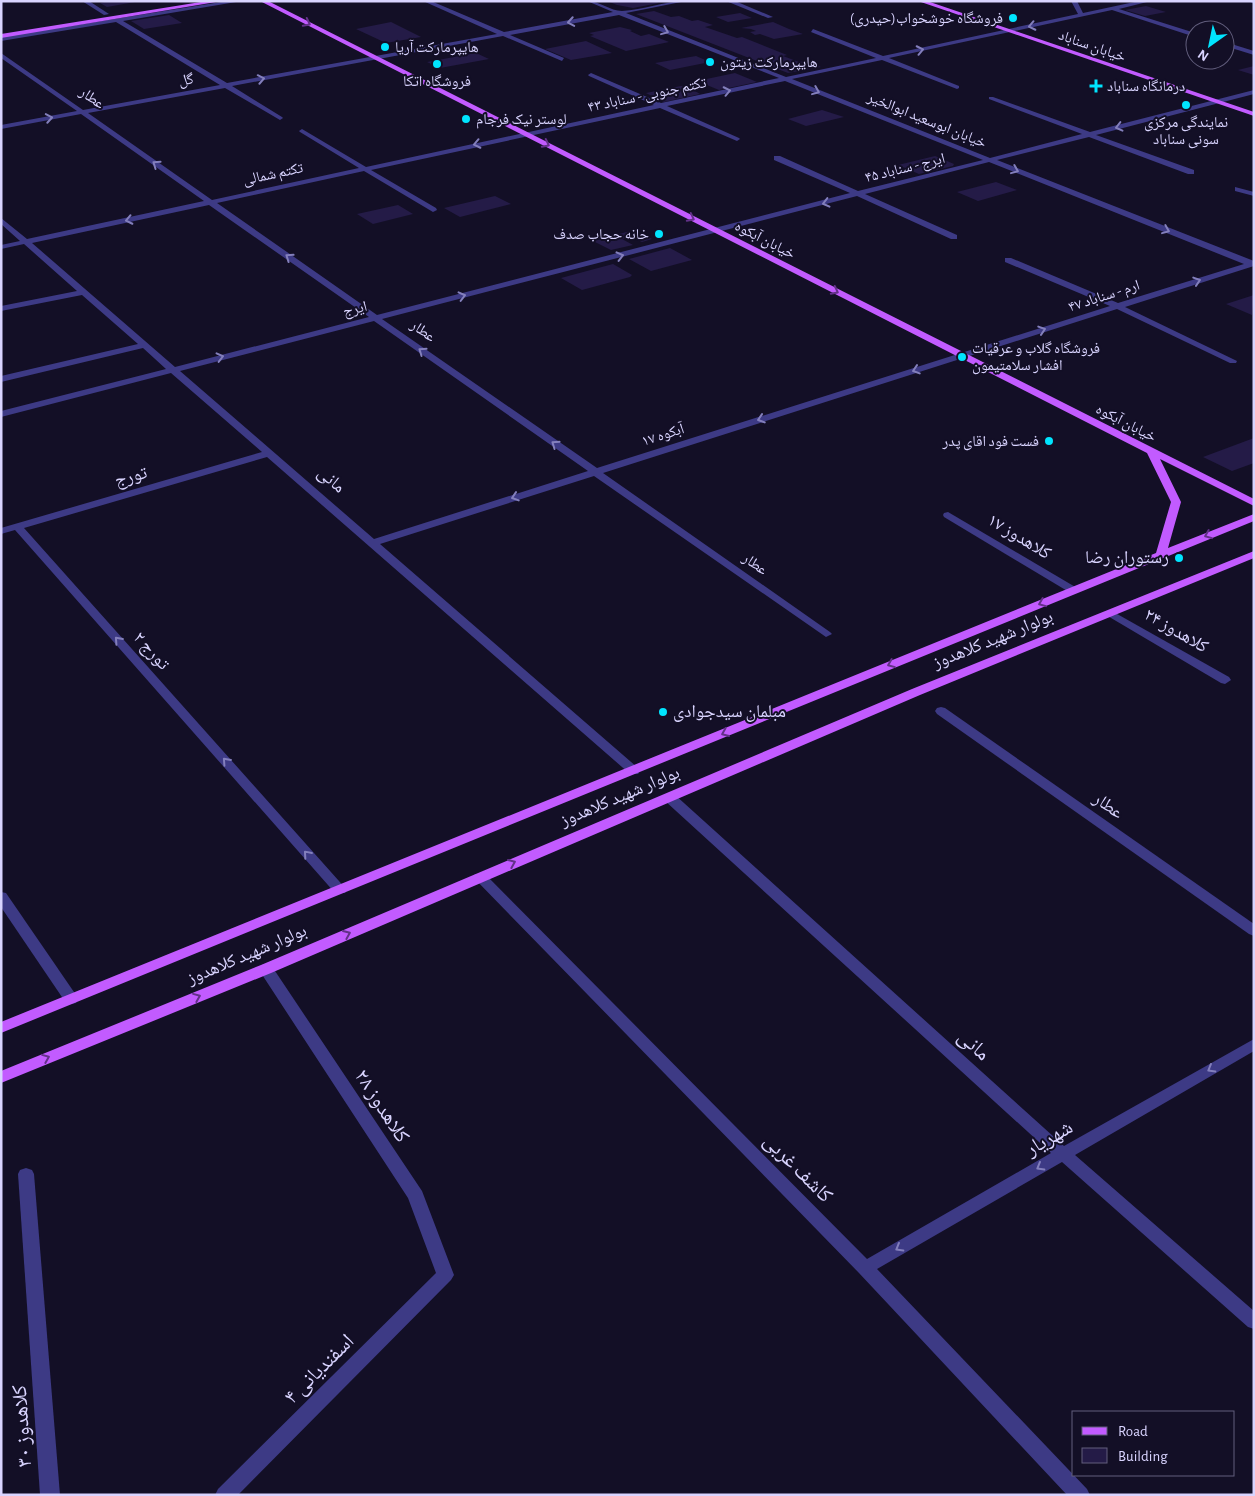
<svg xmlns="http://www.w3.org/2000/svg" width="1255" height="1496" viewBox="0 0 1255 1496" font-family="'Alegreya Sans','Noto Naskh Arabic',sans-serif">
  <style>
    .building { fill: #241b47 }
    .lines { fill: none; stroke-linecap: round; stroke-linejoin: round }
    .minor { fill: #3d3a85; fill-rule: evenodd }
    .major { fill: #c25bff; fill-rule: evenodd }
    .oneway { stroke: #837fbc }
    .oneway2 { stroke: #623188 }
    .poi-dot { fill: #00e5ff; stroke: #130f26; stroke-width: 2 }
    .labels { text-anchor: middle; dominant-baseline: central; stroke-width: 4; stroke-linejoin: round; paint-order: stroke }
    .far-poi-label { font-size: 15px; fill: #d9d4ff; stroke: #130f26; text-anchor: start }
    .far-street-label { font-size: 15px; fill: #d9d4ff; stroke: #130f26 }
    .street-label { font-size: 18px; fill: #d9d4ff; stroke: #130f26 }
    .poi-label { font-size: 18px; fill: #d9d4ff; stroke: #130f26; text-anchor: end }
    .near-street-label { font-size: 21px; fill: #d9d4ff; stroke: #130f26 }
  </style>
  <rect width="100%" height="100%" fill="#130f26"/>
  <g class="building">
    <path d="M109 1H135V2L107 7 100 3Z"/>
    <path d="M607 1H654L659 3 633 8 617 5Z"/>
    <path d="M1146 6 1166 12 1145 16 1125 10Z"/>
    <path d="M654 11 671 17 679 16 692 21 698 20 713 25 705 27 737 38 742 37 787 55 783 56 799 62 806 61 821 67 788 73 636 14Z"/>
    <path d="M740 13 752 18 728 22 716 17Z"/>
    <path d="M169 15 182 23 144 29 131 21Z"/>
    <path d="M391 22 421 37 386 43 356 29Z"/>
    <path d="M773 22 789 29 803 34 774 39 760 34 755 35 750 32 756 31 751 29 741 28Z"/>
    <path d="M620 27 632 30 630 31 641 36 649 34 669 42 626 51 590 36 594 35 589 33Z"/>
    <path d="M586 41 612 53 571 60 545 49Z"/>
    <path d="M476 53 489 59 440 68 427 62Z"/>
    <path d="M696 56 710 62 670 70 655 63Z"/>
    <path d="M1254 66V75L1238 70Z"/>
    <path d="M735 73 757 82 719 90 697 81Z"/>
    <path d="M681 86 690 88 700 94 664 102 646 93Z"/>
    <path d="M822 110 844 117 806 126 788 119Z"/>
    <path d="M935 156 954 164 953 166 919 174 898 165Z"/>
    <path d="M996 182 1017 190 978 201 957 192Z"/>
    <path d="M495 196 511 204 460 217 444 208Z"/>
    <path d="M398 205 413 214 373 224 357 214Z"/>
    <path d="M634 230 652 239 642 242 631 237 622 239 633 245 611 250 593 241Z"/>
    <path d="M670 248 692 260 651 271 629 259Z"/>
    <path d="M613 264 632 275 630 277 582 290 561 278Z"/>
    <path d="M1254 295 1252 315 1226 304Z"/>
    <path d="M1254 438V463L1232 471 1203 457Z"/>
  </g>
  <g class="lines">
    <g class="minor">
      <path d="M82 1H89L109 14 104 15Z"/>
      <path d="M227 1H242L123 21 227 83 497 34 423 1H431L504 32 613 12 587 1C600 1 610 11 622 11 643 10 664 1 686 1L626 13 786 77 876 58 811 32 813 29 883 56 1078 14 1071 1H1077L1083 13 1139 1H1151L1119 9 1195 33V37L1112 10 889 58 959 86V88L957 89 882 60 792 79 990 158 1082 134 989 99V97H993L1090 132 1254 90V94L1096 135 1194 170V174H1188L1089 137 997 160 1254 261V266L1125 307 1237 361 1236 363H1230L1117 309 603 473 830 632 832 634 826 637 594 476 380 544 638 768 640 771 638 774H630L267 457 24 528 347 890 345 893H335L15 530 1 534V528L262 452 171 373 1 417V411L166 369 143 348 1 382V376L138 344 82 295 1 311V306L77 291 24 244 1 249V245L20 241 1 224V218L27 239 204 201 81 114 1 129V125L77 111 1 58V53L83 110 220 85 116 22 1 41V37ZM619 15 779 78 661 103 591 73 588 75 589 76 654 105 366 167 302 129 299 131 300 132 359 168 212 200 88 113 225 88 280 120 283 118 282 117 232 86 503 36 562 61 564 58 510 35ZM785 81 983 160 858 191 780 156H774V160L850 193 377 315 217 203 364 171 433 212 437 210 436 208 371 170 660 108 737 141 740 139 739 138 667 106ZM989 162 1244 264 1118 303 1011 258H1005V262L1110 306 597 468 382 319 857 196 951 239H957V235L865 194ZM209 205 369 317 175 367 32 243ZM374 321 588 471 374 539 180 371Z"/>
      <path d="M726 1H735L773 17 768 18Z"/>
      <path d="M1249 1H1254V4Z"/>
      <path d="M1225 42 1254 51V55L1225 46Z"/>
      <path d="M1235 187 1254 192V196L1235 191Z"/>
      <path d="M948 512 1077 588 1079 590 1077 592H1069L944 517 943 515 944 513Z"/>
      <path d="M1110 610 1229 677 1231 680 1225 684 1221 683 1106 615 1104 613Z"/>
      <path d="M941 707 945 708 1254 924V936L1249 934 937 714 935 711 937 708Z"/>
      <path d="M669 793 674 794 1064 1146 1254 1039V1051L1075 1155 1254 1311V1329L1248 1327 1062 1162 877 1269 1087 1489 1090 1495H1067L859 1273 473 877 475 874H485L867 1259 1051 1153 664 800 663 797Z"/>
      <path d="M1 892 6 893 76 995 78 999 76 1003 71 1004 66 1003 1 907Z"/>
      <path d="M266 964 271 965 422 1191 454 1275 451 1280 238 1495H215L218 1489 436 1273 408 1198 261 973 259 969 261 965Z"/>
      <path d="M26 1168 32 1170 34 1174 60 1495H40L18 1174 20 1170Z"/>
    </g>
    <g class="major">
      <path d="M207 1H222L1 38V34Z"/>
      <path d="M260 1H268L1254 499V506L1160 459 1181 502 1168 548 1254 514V521L1 1033V1022L1156 553 1171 502 1147 453Z"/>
      <path d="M918 1H927L1254 112V116Z"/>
      <path d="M1254 551V558L920 695 271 973 1 1083V1071L261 965 912 689Z"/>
    </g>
  </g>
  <defs><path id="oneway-chevron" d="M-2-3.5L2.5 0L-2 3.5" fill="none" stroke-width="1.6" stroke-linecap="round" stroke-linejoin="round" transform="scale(1.25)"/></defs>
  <g class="oneway">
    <use href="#oneway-chevron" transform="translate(571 22) rotate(170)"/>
    <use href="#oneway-chevron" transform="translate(1032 26) rotate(168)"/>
    <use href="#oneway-chevron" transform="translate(665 31) rotate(22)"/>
    <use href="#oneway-chevron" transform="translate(920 50) rotate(-12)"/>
    <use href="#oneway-chevron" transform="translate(261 79) rotate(-11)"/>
    <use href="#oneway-chevron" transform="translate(727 91) rotate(-12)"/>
    <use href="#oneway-chevron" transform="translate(816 91) rotate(22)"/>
    <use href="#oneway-chevron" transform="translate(49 118) rotate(-10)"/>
    <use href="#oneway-chevron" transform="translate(1119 127) rotate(166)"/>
    <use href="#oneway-chevron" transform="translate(477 144) rotate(168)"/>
    <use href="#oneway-chevron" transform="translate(156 164) rotate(-145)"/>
    <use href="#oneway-chevron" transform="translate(1015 170) rotate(22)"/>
    <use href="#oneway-chevron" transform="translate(826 203) rotate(166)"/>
    <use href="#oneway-chevron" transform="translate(129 220) rotate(168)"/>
    <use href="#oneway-chevron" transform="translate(1166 230) rotate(22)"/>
    <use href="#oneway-chevron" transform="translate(620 256) rotate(-14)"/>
    <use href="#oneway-chevron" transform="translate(289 257) rotate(-145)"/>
    <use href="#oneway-chevron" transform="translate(1197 281) rotate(-18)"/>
    <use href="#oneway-chevron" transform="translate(462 296) rotate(-14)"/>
    <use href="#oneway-chevron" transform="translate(1042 330) rotate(-18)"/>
    <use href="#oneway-chevron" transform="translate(422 351) rotate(-145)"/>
    <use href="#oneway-chevron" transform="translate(220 357) rotate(-14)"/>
    <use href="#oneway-chevron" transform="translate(916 370) rotate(162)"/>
    <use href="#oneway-chevron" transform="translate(761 419) rotate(162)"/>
    <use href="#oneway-chevron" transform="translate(555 444) rotate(-145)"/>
    <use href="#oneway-chevron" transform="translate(515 497) rotate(162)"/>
    <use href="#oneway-chevron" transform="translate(118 640) rotate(-132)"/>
    <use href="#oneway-chevron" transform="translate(226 761) rotate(-132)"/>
    <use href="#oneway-chevron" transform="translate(307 854) rotate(-131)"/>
    <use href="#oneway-chevron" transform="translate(1211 1069) rotate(150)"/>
    <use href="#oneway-chevron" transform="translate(1040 1167) rotate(150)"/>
    <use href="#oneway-chevron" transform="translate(899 1248) rotate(150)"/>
  </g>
  <g class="oneway2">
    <use href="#oneway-chevron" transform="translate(307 23) rotate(27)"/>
    <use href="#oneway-chevron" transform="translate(546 144) rotate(27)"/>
    <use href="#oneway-chevron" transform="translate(691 218) rotate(27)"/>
    <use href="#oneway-chevron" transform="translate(835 291) rotate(27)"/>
    <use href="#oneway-chevron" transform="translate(1208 535) rotate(158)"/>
    <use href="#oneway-chevron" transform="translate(1042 603) rotate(158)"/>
    <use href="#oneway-chevron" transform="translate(891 664) rotate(158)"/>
    <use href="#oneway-chevron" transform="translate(725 733) rotate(157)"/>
    <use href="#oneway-chevron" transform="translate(512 863) rotate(-23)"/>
    <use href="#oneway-chevron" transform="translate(347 934) rotate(-23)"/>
    <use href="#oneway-chevron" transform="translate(197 997) rotate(-22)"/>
    <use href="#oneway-chevron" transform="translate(46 1058) rotate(-22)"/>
  </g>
  <g class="poi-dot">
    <circle cx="1013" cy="18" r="5"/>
    <circle cx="385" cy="47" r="5"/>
    <circle cx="710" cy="62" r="5"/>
    <circle cx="437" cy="64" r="5"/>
    <path d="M1093.5 78.5h5v5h5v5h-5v5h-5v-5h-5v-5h5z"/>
    <circle cx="1186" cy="105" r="5"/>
    <circle cx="466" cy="119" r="5"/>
    <circle cx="659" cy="234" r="5"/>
    <circle cx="962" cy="357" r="5"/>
    <circle cx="1049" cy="441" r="5"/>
    <circle cx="1179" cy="558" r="5"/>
    <circle cx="663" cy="712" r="5"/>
  </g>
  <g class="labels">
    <g class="far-poi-label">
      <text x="1003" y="18" text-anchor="end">فروشگاه خوشخواب(حیدری)</text>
      <text x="395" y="47">هایپرمارکت آریا</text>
      <text x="720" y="62">هایپرمارکت زیتون</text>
      <text x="437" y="81" text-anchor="middle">فروشگاه اتکا</text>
      <text x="1107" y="86">درمانگاه سناباد</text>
      <text x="476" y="119">لوستر نیک فرجام</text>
      <text x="1186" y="122" text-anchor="middle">نمایندگی مرکزی<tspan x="1186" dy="17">سونی سناباد</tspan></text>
      <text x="649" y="234" text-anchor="end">خانه حجاب صدف</text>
      <text x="972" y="348">فروشگاه گلاب و عرقیات<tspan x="972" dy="17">افشار سلامتیمون</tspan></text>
      <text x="1039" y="441" text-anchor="end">فست فود اقای پدر</text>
    </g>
    <g class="far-street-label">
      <text transform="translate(1092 46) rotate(19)">خیابان سناباد</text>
      <text transform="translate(186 80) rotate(-11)">گل</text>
      <text transform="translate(647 95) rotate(-12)">تکتم جنوبی - سناباد ۴۳</text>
      <text transform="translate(92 98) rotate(35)">عطار</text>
      <text transform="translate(927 120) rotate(22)">خیابان ابوسعید ابوالخیر</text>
      <text transform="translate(905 168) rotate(-14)">ایرج - سناباد ۴۵</text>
      <text transform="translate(273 174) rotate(-12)">تکتم شمالی</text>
      <text transform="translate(765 240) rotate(27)">خیابان آبکوه</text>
      <text transform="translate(1104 296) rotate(-18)">ارم - سناباد ۴۷</text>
      <text transform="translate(355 309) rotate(-14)">ایرج</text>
      <text transform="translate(423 331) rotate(35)">عطار</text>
      <text transform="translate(1126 423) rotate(27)">خیابان آبکوه</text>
      <text transform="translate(663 435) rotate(-18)">آبکوه ۱۷</text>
      <text transform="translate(755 564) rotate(35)">عطار</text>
    </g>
    <g class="street-label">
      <text transform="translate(131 477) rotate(-16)">تورج</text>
      <text transform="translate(331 480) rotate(41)">مانی</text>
      <text transform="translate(1019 537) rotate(31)">کلاهدوز ۱۷</text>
      <text transform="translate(1176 631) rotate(30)">کلاهدوز ۲۴</text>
      <text transform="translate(993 640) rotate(-22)">بولوار شهید کلاهدوز</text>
      <text transform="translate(151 651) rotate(48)">تورج ۲</text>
      <text transform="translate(620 797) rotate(-23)">بولوار شهید کلاهدوز</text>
      <text transform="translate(1108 806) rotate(35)">عطار</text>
      <text transform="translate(247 955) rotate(-23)">بولوار شهید کلاهدوز</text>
    </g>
    <g class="poi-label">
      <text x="1169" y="558">رستوران رضا</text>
      <text x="673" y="712" text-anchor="start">مبلمان سیدجوادی</text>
    </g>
    <g class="near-street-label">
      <text transform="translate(974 1045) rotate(42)">مانی</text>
      <text transform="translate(382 1106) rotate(57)">کلاهدوز ۲۸</text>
      <text transform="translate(1049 1138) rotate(-30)">شهریار</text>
      <text transform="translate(798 1168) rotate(45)">کاشف غربی</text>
      <text transform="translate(319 1369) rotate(-45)">اسفندیانی ۴</text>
      <text transform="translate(22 1426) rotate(-94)">کلاهدوز ۳۰</text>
    </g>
  </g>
  <rect width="1255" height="1496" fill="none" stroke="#d9d4ff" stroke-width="5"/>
  <rect x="1072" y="1411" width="162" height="65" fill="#130f26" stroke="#625e7d"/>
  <rect x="1082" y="1427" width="25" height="8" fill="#c25bff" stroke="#625e7d"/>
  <text x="1118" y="1436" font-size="15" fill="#d9d4ff">Road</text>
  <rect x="1082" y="1448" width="25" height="15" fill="#241b47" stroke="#625e7d"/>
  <text x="1118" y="1461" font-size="15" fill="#d9d4ff">Building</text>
  <g transform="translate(1210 45) rotate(213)"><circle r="24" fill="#130f26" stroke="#625e7d"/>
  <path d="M0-4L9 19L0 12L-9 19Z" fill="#00e5ff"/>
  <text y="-8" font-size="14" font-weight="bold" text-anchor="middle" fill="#d9d4ff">N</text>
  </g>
</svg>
